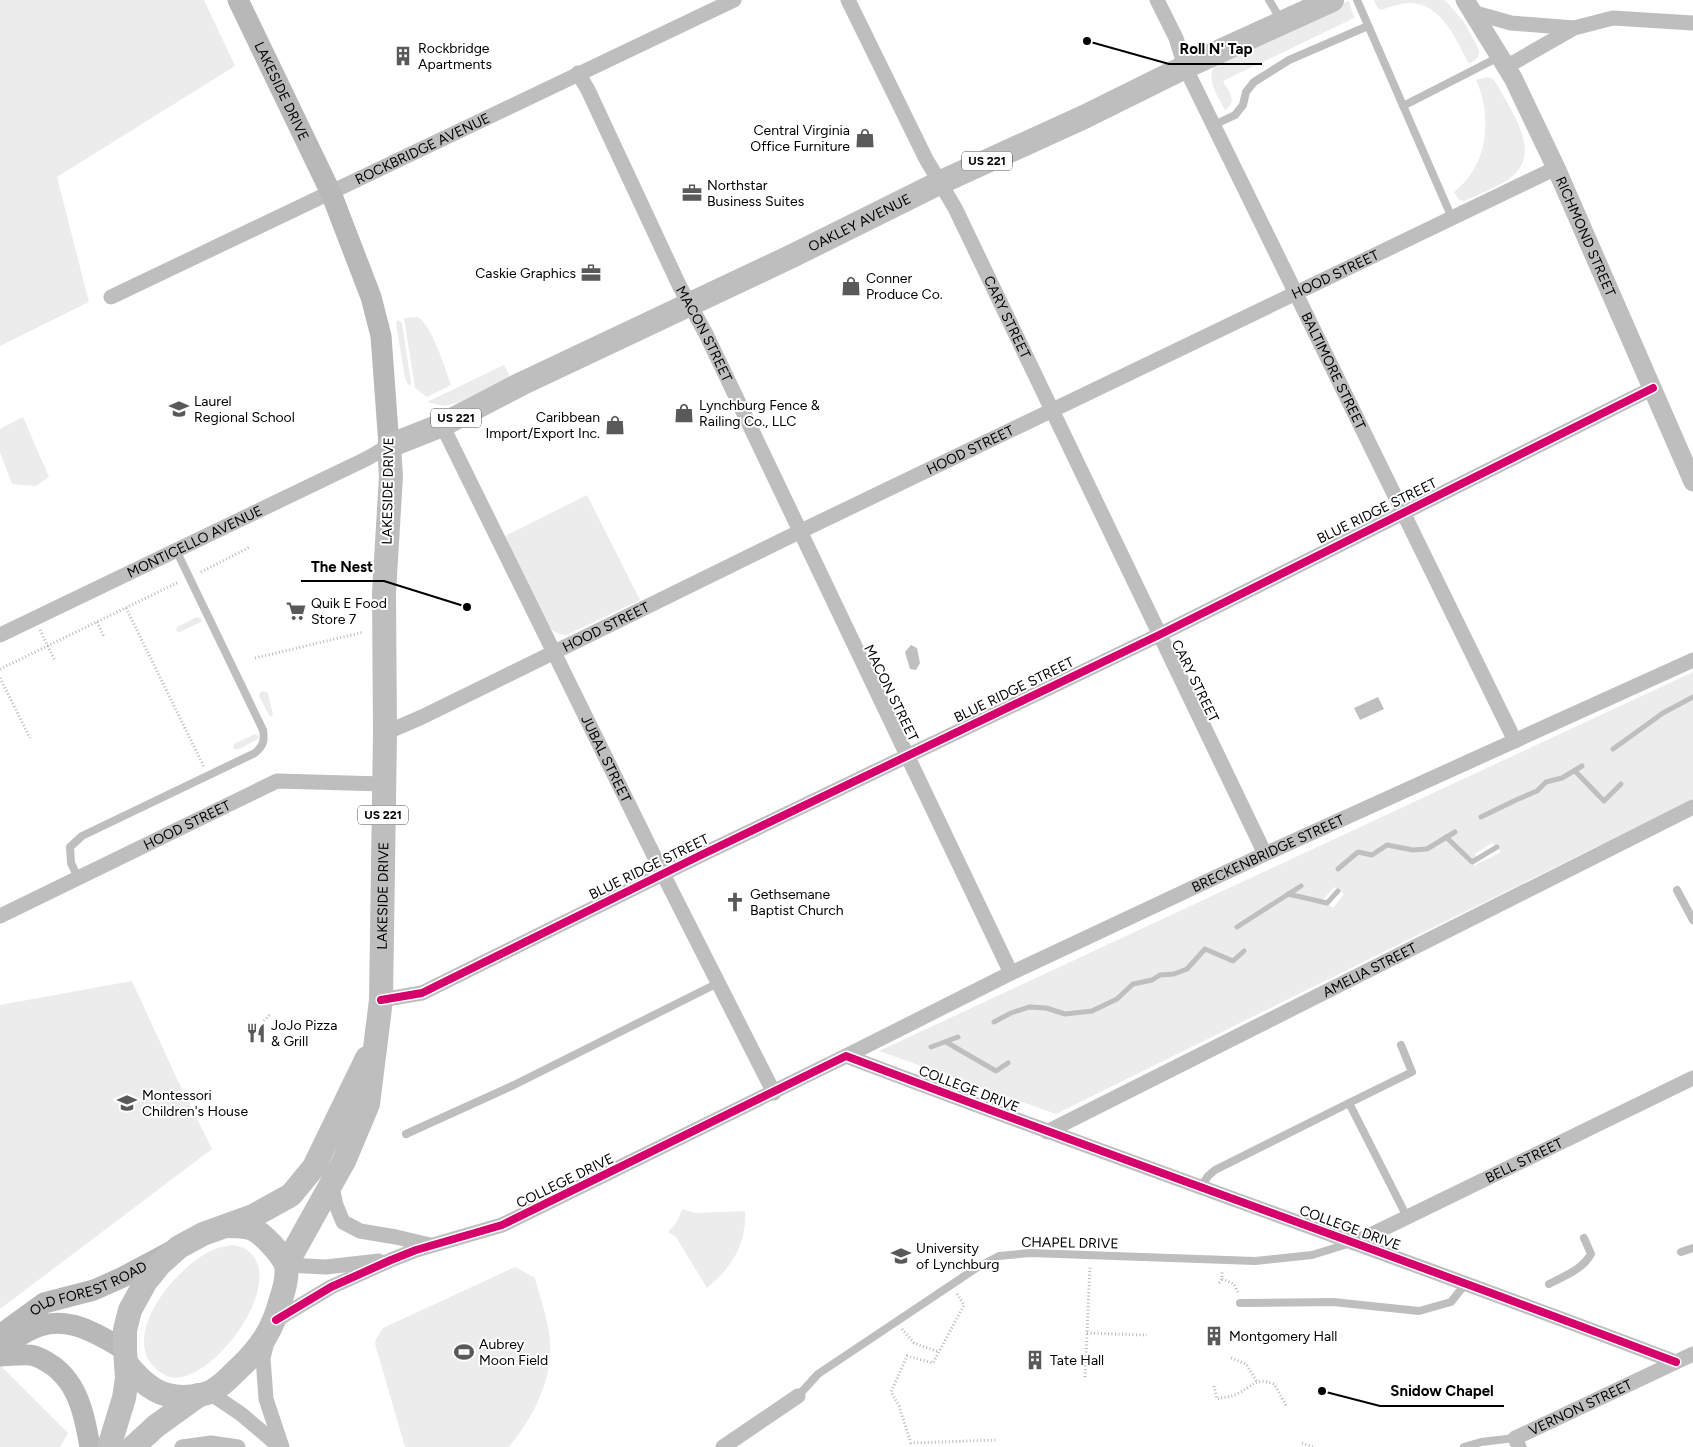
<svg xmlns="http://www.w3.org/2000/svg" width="1693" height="1447" viewBox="0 0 1693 1447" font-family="Figtree,sans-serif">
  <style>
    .green { fill: #ececec; fill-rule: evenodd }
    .water { fill: #bfbfbf }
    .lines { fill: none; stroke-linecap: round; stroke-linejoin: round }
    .stream { stroke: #bfbfbf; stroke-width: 5 }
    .path { stroke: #b9b9b9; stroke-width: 3; stroke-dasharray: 1 2.5; stroke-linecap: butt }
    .service { stroke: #bebebe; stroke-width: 8 }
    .minor { stroke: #bebebe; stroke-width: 15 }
    .tertiary { stroke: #bebebe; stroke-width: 19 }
    .secondary { stroke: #b8b8b8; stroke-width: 21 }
    .primary { stroke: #bebebe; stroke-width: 24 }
    .cycleway-casing { stroke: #fff; stroke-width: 11 }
    .cycleway { stroke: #d6006c; stroke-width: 8 }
    .labels { text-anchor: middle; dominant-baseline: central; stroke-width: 4; stroke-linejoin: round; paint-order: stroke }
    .shield { fill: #fff; stroke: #4c4c4c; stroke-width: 1 }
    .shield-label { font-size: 12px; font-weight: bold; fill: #000 }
    .poi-label { font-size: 14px; fill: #000; stroke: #fff; text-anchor: start }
    .street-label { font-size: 14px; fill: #000; stroke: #fff }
    .leader { fill: none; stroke: #000; stroke-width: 2 }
    .callout-dot { fill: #000; stroke: #fff; stroke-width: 2 }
    .callout-label { font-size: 15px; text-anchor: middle; font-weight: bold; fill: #000; stroke: #fff; stroke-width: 4; stroke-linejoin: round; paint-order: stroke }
  </style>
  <rect width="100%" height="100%" fill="#fff"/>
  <g class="green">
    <path d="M0 0H204L235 66 57 177 89 302 0 346Z"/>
    <path d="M1374 0H1445L1464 22 1479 50C1480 58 1475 60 1469 64 1456 39 1441 2 1408 3 1399 4 1390 7 1381 10L1377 7Z"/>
    <path d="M1349 1 1354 18 1223 81C1229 92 1238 101 1225 110 1218 96 1206 81 1214 66L1318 14Z"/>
    <path d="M1487 77 1493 79 1498 86C1512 113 1544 154 1509 179 1496 188 1479 194 1464 201L1459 200 1454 192C1488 166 1493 118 1476 80Z"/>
    <path d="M418 317C432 326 445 368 451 385L427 397 415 388 404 318Z"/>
    <path d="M398 320 402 323 411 383 409 386 405 378 396 323Z"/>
    <path d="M504 365 510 377 457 403 443 406 427 402Z"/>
    <path d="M23 417 49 477 36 486 12 484 0 452V429Z"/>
    <path d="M587 495 640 600 567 635C563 634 558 634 555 632 541 624 513 554 505 536Z"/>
    <path d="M197 617 202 619 201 622 180 632 176 631 177 627Z"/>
    <path d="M1693 672V799L1056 1114 879 1051ZM1492 843 1501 852 1474 866 1476 853ZM1334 887 1344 894 1333 908 1323 900Z"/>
    <path d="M263 691 268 693 273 715 272 717 269 715 259 696 260 693Z"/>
    <path d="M255 734 259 736 258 739 237 750 233 748 234 744Z"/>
    <path d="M132 981 177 1079 212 1149 0 1309V1005Z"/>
    <path d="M682 1209 695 1213 745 1211C747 1244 732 1267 707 1288L676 1237 668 1232 677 1222Z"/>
    <path d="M233 1245C237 1246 244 1247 247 1250 292 1282 204 1396 165 1375 109 1345 178 1261 218 1248 223 1246 228 1246 233 1245Z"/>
    <path d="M515 1267 535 1278C539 1294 545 1310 548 1327 557 1371 537 1413 509 1447H405L375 1344 376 1339 383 1328Z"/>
    <path d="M0 1365 68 1433 60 1447H0Z"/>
  </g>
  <g class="water">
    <path d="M911 645 917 648 920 663 916 670 910 669 905 652Z"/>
    <path d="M1378 697 1384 709 1360 720 1354 708Z"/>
  </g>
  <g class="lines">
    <g class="stream">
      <path d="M1613 749 1663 713 1693 697"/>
      <path d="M1575 771 1604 801 1621 784"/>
      <path d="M1481 817 1516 800 1537 791 1546 782 1562 778 1582 766"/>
      <path d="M1446 837 1472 862 1497 847"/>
      <path d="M1338 869 1358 852 1372 855 1387 845 1413 850 1427 849 1455 832"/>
      <path d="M1288 894 1327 903 1338 891"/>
      <path d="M1237 927 1301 886"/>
      <path d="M994 1022 1011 1013 1029 1007 1046 1008 1065 1014 1092 1011 1117 999 1133 984 1152 980 1160 975 1174 974 1187 969 1205 949 1233 961 1244 951"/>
      <path d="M946 1042 996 1071 1008 1063"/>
      <path d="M931 1047 958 1037"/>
    </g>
    <g class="path">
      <path d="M201 572 250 547"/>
      <path d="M126 608 204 767"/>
      <path d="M97 622 104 637"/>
      <path d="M40 630 55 661"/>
      <path d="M255 658 364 632"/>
      <path d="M0 669 179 582"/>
      <path d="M0 678 30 738"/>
      <path d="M264 1021 271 1013"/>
      <path d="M1222 1279 1234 1284 1238 1293"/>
      <path d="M1219 1283 1222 1279V1270"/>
      <path d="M957 1294 964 1305 933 1363 907 1356 891 1392 899 1406 911 1443 996 1440"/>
      <path d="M902 1329 914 1343 939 1352"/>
      <path d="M1087 1333 1147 1335"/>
      <path d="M1231 1358 1246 1364 1257 1382"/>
      <path d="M1085 1377 1090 1266"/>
      <path d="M1214 1386 1217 1399C1224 1397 1231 1397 1237 1394 1254 1386 1254 1377 1274 1384L1287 1407"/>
      <path d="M1302 1443 1313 1447"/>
    </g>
    <g class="service">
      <path d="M1269 0 1281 20"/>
      <path d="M1357 0 1452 218"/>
      <path d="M1403 106 1499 57"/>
      <path d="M1214 125 1235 115 1243 105 1246 92 1254 82 1289 60 1368 26"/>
      <path d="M78 878 71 863 70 847 82 836 255 753C263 746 265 741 263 730L176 550"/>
      <path d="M1677 890 1693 920"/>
      <path d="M1349 1103 1412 1072 1401 1045"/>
      <path d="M406 1134 514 1085 718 983"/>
      <path d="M1201 1187 1208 1176 1215 1170 1349 1103 1407 1217"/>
      <path d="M1681 1252 1693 1248"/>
      <path d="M1549 1284C1564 1276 1582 1270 1591 1254L1584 1238"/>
      <path d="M1240 1303 1333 1302 1419 1311 1451 1302 1466 1283"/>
      <path d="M798 1396 818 1374 978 1267 999 1256 1030 1253 1255 1261 1312 1255 1351 1243"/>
      <path d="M1464 1447 1481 1442 1515 1438"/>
    </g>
    <g class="minor">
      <path id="s1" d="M848 0 926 159 955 208 1265 854"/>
      <path id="s2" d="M1157 0 1176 38 1185 67 1515 741"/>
      <path d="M1472 12 1511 23 1574 28"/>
      <path d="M1506 67 1574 28 1613 18 1693 23"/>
      <path id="s3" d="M578 73 588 90 680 287 706 334 1011 973"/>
      <path id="s4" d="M111 297 734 0"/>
      <path id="s5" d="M442 425 663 874 774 1093"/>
      <path id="s6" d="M0 635 366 459 389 446"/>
      <path id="s7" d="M385 733 422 717 799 532 1556 168"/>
      <path id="s8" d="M0 916 277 781 383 784"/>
      <path d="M381 1000 422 993 697 857 1159 635 1653 388"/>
      <path id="s9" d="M846 1056 1011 973 1265 854 1693 660"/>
      <path id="s10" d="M1047 1132 1693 807"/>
      <path d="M331 1184 336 1205 343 1222 360 1231 396 1237 430 1245"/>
      <path id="s11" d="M1354 1243 1693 1078"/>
      <path d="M286 1265 326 1267 379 1261"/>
      <path d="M276 1320 331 1287 391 1260 416 1250 502 1225 846 1056C1122 1161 1400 1257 1676 1362"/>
      <path d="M267 1342 263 1358 266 1399 282 1447"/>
      <path d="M210 1393 241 1414 280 1447"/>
      <path d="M182 1447 211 1443 238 1447"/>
      <path d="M723 1447 798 1396"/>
      <path id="s12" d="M1519 1447 1515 1438 1528 1432 1693 1354"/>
    </g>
    <path class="tertiary" id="s13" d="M1465 0 1513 78 1556 168 1693 482"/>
    <g class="secondary">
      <path id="s14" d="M238 0 331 193 371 297 381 336 389 446"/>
      <path id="s15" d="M0 1335 44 1303 94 1290 121 1278 170 1252"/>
      <path d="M8 1343C18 1337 29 1329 40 1326 71 1316 99 1335 125 1350"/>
      <path d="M0 1356C10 1356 25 1353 35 1356 76 1372 83 1408 90 1447"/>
    </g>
    <g class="primary">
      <path id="s16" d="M286 1265 344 1161 368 1104 381 1000 385 733 384 593 391 476 389 446 442 425 521 384 790 257 939 183 1084 117 1185 67 1332 0"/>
      <path d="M126 1363C144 1386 163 1401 194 1396 199 1395 207 1394 212 1391 222 1386 230 1377 238 1369 261 1348 273 1329 281 1299 284 1290 288 1275 286 1265 282 1254 263 1234 253 1229 246 1226 234 1226 226 1226"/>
      <path d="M109 1447 124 1398 127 1378 125 1350V1330L130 1310 146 1281 160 1264 179 1247 203 1234 253 1216 291 1195 314 1167 367 1058"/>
      <path d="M133 1447 156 1426 199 1395"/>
    </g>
    <defs>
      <g id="cycleway">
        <path d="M381 1000 422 993 697 857 1159 635 1653 388"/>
        <path d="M276 1320 331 1287 391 1260 416 1250 502 1225 846 1056C1122 1161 1400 1257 1676 1362"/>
      </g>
    </defs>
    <use href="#cycleway" class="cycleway-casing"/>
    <use href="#cycleway" class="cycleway"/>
  </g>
  <defs>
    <symbol id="building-bare" viewBox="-9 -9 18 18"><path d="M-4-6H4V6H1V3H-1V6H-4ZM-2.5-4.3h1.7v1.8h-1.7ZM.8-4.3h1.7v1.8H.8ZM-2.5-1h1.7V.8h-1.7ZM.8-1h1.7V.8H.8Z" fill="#595959" stroke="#fff" stroke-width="2.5" paint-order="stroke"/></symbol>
    <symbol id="shop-bare" viewBox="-9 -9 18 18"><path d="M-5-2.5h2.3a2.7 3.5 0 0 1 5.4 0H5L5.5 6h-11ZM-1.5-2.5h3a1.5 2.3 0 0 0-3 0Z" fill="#595959" stroke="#fff" stroke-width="2.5" paint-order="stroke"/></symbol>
    <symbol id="office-bare" viewBox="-9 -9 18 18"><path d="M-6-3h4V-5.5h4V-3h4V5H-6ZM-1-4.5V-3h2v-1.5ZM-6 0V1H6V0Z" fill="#595959" stroke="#fff" stroke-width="2.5" paint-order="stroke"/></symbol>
    <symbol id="school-bare" viewBox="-9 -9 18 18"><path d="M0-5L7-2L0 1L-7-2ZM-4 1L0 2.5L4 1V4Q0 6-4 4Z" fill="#595959" stroke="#fff" stroke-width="2.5" paint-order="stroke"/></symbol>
    <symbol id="supermarket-bare" viewBox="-9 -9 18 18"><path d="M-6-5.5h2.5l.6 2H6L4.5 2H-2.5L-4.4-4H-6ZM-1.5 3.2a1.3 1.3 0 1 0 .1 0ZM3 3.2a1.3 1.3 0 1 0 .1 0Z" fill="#595959" stroke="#fff" stroke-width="2.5" paint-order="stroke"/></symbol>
    <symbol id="church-bare" viewBox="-9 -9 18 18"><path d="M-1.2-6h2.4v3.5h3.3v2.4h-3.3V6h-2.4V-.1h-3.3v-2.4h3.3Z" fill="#595959" stroke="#fff" stroke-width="2.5" paint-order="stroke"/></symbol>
    <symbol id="restaurant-bare" viewBox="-9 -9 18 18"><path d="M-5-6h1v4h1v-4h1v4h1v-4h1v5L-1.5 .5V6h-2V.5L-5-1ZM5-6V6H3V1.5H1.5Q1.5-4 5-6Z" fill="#595959" stroke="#fff" stroke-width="2.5" paint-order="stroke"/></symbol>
    <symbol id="university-bare" viewBox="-9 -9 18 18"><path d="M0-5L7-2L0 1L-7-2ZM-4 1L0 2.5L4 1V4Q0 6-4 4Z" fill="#595959" stroke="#fff" stroke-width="2.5" paint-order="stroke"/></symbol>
    <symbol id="stadium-bare" viewBox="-9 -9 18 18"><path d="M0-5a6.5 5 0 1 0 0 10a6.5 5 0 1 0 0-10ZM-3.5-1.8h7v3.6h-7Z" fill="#595959" stroke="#fff" stroke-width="2.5" paint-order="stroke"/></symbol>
  </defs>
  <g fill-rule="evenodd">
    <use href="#building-bare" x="389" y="42" width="28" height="28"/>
    <use href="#shop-bare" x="851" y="124" width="28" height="28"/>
    <use href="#office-bare" x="678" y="179" width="28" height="28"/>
    <use href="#office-bare" x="577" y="259" width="28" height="28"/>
    <use href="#shop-bare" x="837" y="272" width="28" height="28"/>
    <use href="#school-bare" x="165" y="395" width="28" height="28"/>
    <use href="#shop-bare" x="670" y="399" width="28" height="28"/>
    <use href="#shop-bare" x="601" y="411" width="28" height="28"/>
    <use href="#supermarket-bare" x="282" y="597" width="28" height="28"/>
    <use href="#church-bare" x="721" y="888" width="28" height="28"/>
    <use href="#restaurant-bare" x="242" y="1019" width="28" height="28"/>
    <use href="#school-bare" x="113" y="1089" width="28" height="28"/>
    <use href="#university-bare" x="887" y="1242" width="28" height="28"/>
    <use href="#building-bare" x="1200" y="1322" width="28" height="28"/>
    <use href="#stadium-bare" x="450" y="1338" width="28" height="28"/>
    <use href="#building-bare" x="1021" y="1346" width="28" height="28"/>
  </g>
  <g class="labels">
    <g class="shield">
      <rect x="962" y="151.5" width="50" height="19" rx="4"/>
      <rect x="431" y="408.5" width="50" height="19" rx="4"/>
      <rect x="358" y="805.5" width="50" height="19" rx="4"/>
    </g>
    <g class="shield-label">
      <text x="987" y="161">US 221</text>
      <text x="456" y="418">US 221</text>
      <text x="383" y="815">US 221</text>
    </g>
    <g class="poi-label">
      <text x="418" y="48">Rockbridge<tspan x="418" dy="16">Apartments</tspan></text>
      <text x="850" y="130" text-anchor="end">Central Virginia<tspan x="850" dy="16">Office Furniture</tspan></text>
      <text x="707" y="185">Northstar<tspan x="707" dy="16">Business Suites</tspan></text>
      <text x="576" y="273" text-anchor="end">Caskie Graphics</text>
      <text x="866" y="278">Conner<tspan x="866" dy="16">Produce Co.</tspan></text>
      <text x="194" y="401">Laurel<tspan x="194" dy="16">Regional School</tspan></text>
      <text x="699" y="405">Lynchburg Fence &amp;<tspan x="699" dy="16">Railing Co., LLC</tspan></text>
      <text x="600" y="417" text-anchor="end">Caribbean<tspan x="600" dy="16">Import/Export Inc.</tspan></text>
      <text x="311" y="603">Quik E Food<tspan x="311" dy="16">Store 7</tspan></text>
      <text x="750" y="894">Gethsemane<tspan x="750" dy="16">Baptist Church</tspan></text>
      <text x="271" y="1025">JoJo Pizza<tspan x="271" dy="16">&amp; Grill</tspan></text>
      <text x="142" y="1095">Montessori<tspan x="142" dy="16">Children's House</tspan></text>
      <text x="916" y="1248">University<tspan x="916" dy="16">of Lynchburg</tspan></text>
      <text x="1229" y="1336">Montgomery Hall</text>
      <text x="479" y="1344">Aubrey<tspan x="479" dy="16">Moon Field</tspan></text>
      <text x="1050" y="1360">Tate Hall</text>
    </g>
    <g class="street-label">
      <text stroke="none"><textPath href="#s14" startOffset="101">LAKESIDE DRIVE</textPath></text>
      <text stroke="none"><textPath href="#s4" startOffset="345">ROCKBRIDGE AVENUE</textPath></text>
      <text stroke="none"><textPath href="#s16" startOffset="1361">OAKLEY AVENUE</textPath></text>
      <text stroke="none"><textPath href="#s13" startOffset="266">RICHMOND STREET</textPath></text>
      <text stroke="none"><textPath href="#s7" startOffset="1055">HOOD STREET</textPath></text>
      <text stroke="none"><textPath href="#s1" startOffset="355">CARY STREET</textPath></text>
      <text stroke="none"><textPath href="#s3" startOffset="290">MACON STREET</textPath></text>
      <text stroke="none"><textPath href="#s2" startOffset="411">BALTIMORE STREET</textPath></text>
      <text stroke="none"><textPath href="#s7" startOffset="650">HOOD STREET</textPath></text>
      <text transform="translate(388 491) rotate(-89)">LAKESIDE DRIVE</text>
      <text transform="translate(1377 511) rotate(-26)">BLUE RIDGE STREET</text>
      <text stroke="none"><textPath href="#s6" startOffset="216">MONTICELLO AVENUE</textPath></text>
      <text stroke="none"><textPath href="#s7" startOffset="245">HOOD STREET</textPath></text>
      <text transform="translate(1195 681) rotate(64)">CARY STREET</text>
      <text transform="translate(1014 690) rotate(-26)">BLUE RIDGE STREET</text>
      <text transform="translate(891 693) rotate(64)">MACON STREET</text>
      <text stroke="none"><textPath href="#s5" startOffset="372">JUBAL STREET</textPath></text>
      <text stroke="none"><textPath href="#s8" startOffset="208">HOOD STREET</textPath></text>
      <text stroke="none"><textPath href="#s9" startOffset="468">BRECKENBRIDGE STREET</textPath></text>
      <text transform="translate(649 867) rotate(-26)">BLUE RIDGE STREET</text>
      <text stroke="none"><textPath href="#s16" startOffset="390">LAKESIDE DRIVE</textPath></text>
      <text stroke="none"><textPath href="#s10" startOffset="361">AMELIA STREET</textPath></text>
      <text transform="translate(969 1089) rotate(21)">COLLEGE DRIVE</text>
      <text stroke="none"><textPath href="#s11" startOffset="189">BELL STREET</textPath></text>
      <text transform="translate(565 1181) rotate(-26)">COLLEGE DRIVE</text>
      <text transform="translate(1350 1228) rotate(20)">COLLEGE DRIVE</text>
      <text transform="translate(1070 1243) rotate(1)">CHAPEL DRIVE</text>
      <text stroke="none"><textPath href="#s15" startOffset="101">OLD FOREST ROAD</textPath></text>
      <text stroke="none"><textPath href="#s12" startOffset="82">VERNON STREET</textPath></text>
    </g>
  </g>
  <path class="leader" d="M1087 41L1169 64H1262M467 607L384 581H301M1322 1391L1380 1406H1504"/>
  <g class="callout-dot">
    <circle cx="1087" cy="41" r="5"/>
    <circle cx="467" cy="607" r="5"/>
    <circle cx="1322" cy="1391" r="5"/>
  </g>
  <g class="callout-label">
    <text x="1216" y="54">Roll N' Tap</text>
    <text x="342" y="572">The Nest</text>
    <text x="1442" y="1396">Snidow Chapel</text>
  </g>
</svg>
